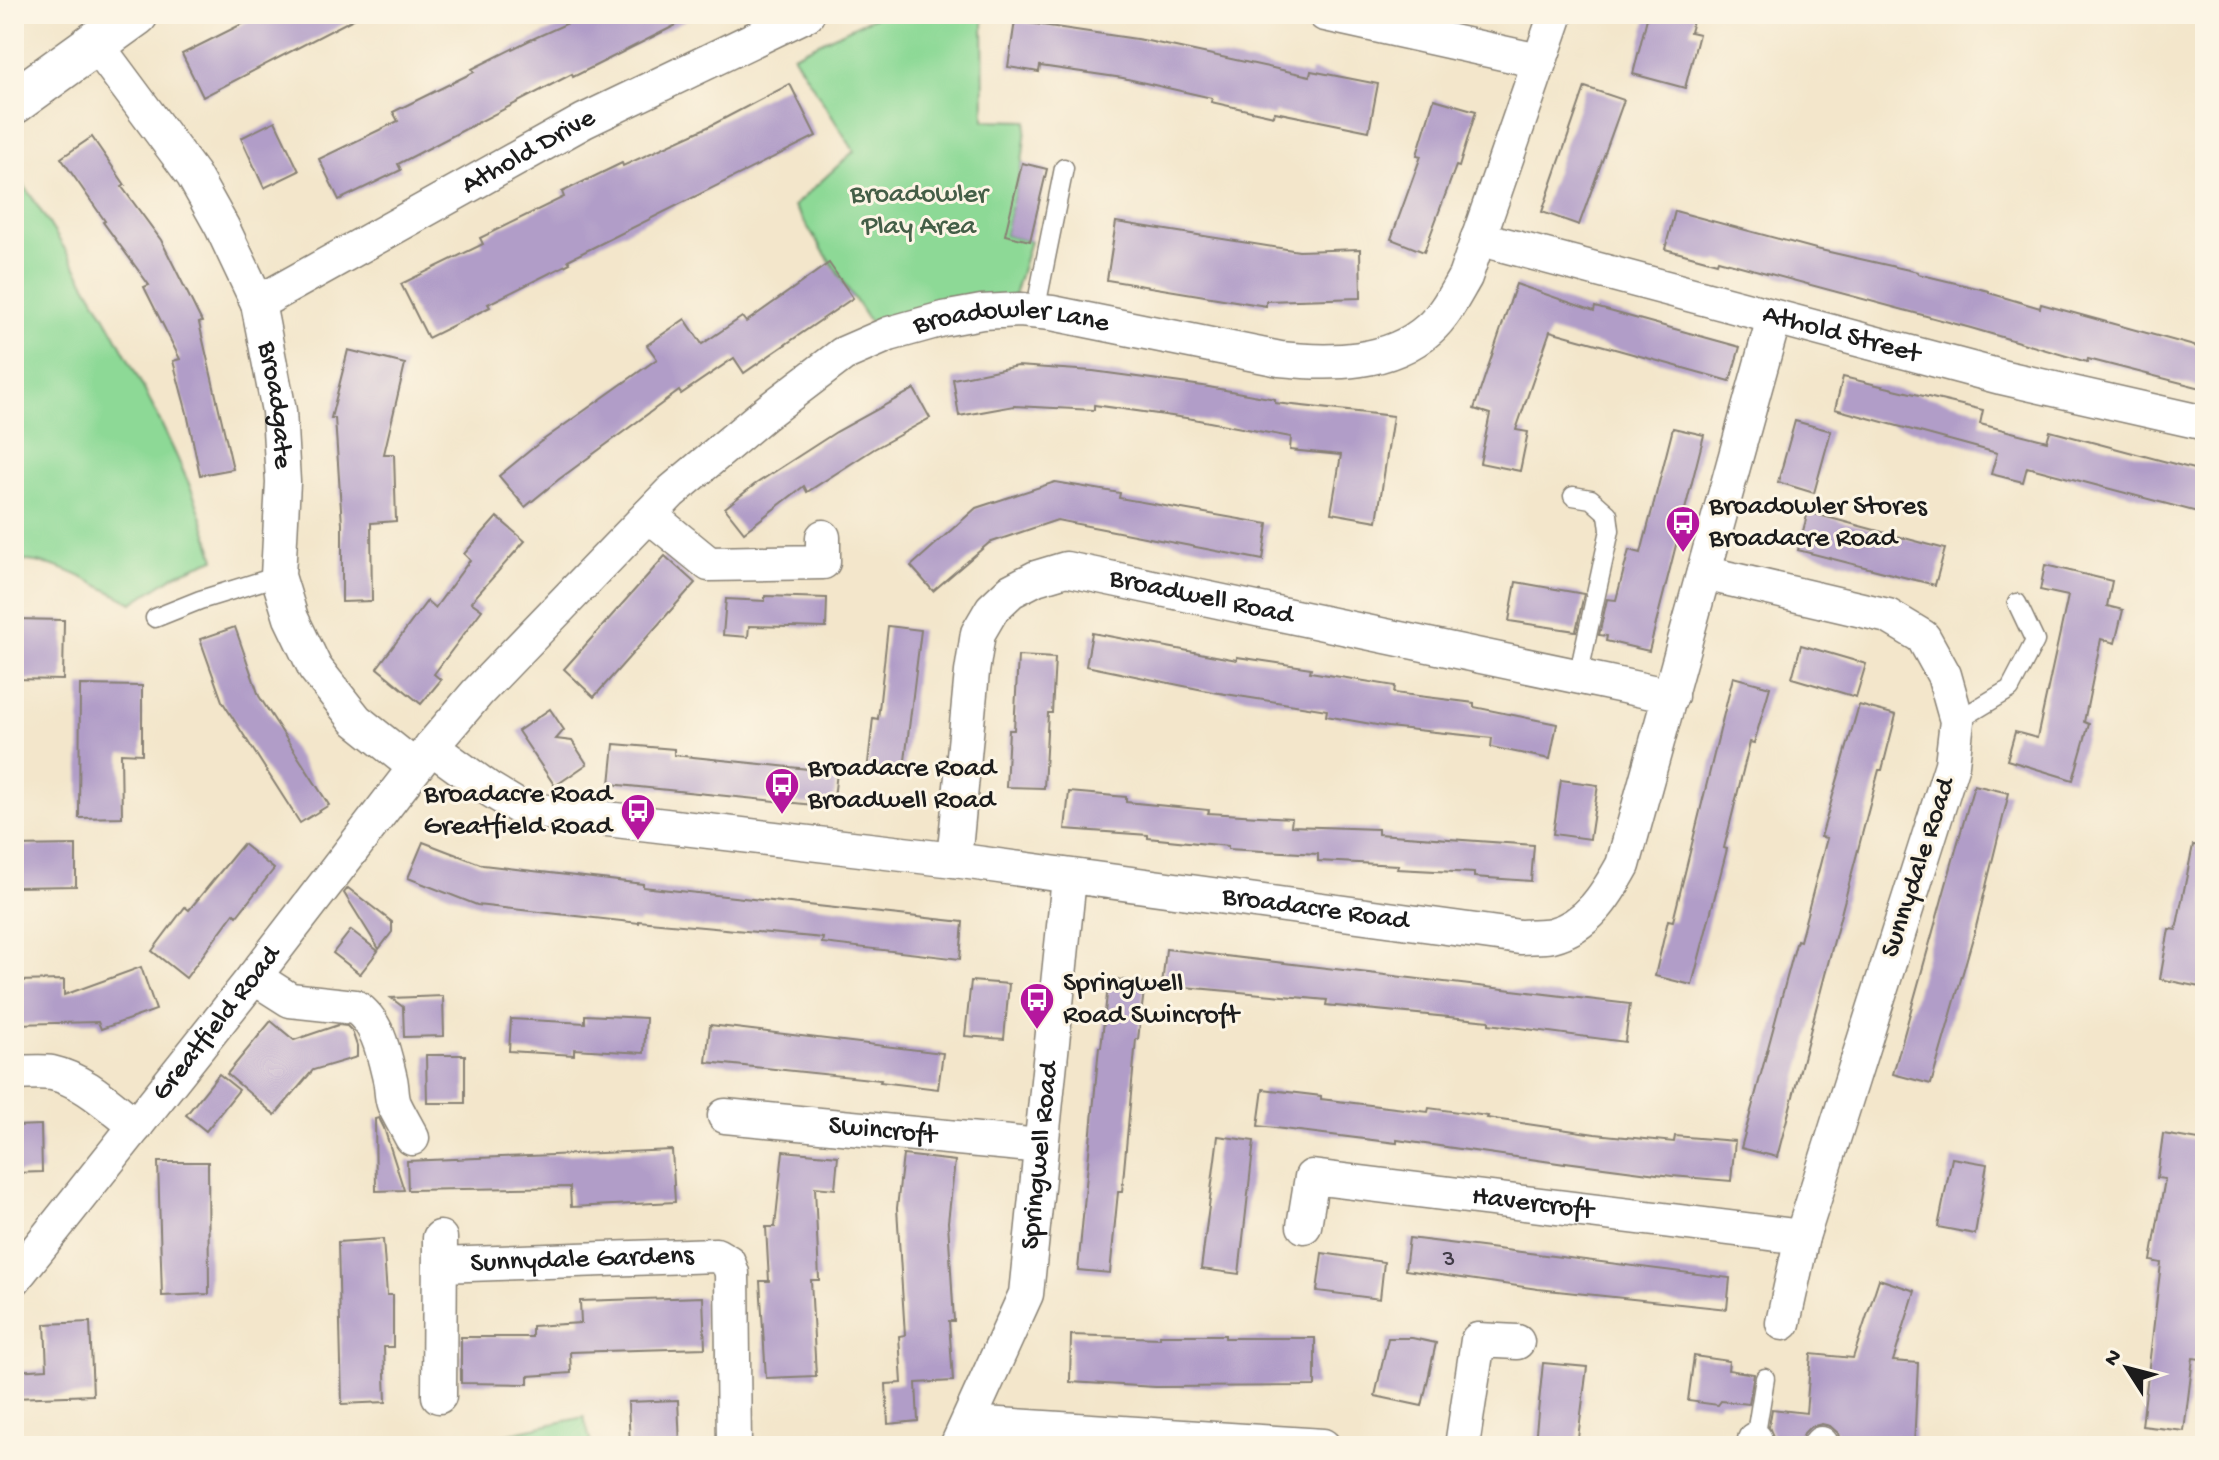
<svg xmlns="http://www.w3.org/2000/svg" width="2219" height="1460" viewBox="0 0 2219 1460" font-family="'Gochi Hand',sans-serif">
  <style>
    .green { fill: #8dd996; stroke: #547a59; stroke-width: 2 }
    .building { fill: #b19dc8 }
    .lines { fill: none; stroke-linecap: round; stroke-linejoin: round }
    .lane-casing { stroke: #888174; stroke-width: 21 }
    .street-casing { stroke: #888174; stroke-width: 37 }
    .secondary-casing { stroke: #888174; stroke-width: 47 }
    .lane { stroke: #fff; stroke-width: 18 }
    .street { stroke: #fff; stroke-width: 34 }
    .secondary { stroke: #fff; stroke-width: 44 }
    .labels { text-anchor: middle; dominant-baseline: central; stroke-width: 6; stroke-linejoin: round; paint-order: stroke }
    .number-label { font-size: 24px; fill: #413c47 }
    .street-label { font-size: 28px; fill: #1c1c1c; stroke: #fcf5e5 }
    .park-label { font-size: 28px; fill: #445e47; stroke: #fcf5e5 }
    .poi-label { font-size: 28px; fill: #1c1c1c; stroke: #fcf5e5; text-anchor: start }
  </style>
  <rect width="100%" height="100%" fill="#fcf5e5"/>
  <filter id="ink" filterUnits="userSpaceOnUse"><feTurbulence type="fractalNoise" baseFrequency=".0125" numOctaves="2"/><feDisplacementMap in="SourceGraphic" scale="16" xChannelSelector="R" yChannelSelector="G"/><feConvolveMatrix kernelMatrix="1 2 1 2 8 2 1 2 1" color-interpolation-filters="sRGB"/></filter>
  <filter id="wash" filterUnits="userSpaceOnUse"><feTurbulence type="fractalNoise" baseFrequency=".006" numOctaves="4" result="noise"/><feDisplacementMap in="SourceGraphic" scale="32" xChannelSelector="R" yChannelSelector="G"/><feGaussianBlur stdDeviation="1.8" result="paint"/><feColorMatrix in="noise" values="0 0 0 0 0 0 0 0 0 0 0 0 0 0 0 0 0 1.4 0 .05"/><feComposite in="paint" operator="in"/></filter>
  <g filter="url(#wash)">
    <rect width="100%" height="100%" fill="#f3e6cb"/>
    <g class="green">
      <path d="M881 14H983L984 120 1027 121 1022 163 1005 235 1030 241 1013 299 936 302 872 326 794 206 854 151 793 55Z"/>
      <path d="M14 170C79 267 142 376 189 484 200 508 207 535 215 559L179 573 132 603C96 585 55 558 14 561Z"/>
      <path d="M584 1417 592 1446H496L493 1437Z"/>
    </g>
    <g id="blocks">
      <g class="building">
        <path d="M262 14H363L203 97 182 54Z"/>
        <path d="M588 14H698L573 77 572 74 398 164 401 170 339 200 319 159 398 121 393 112 474 72 472 69 528 41Z"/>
        <path d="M1648 14H1695L1690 32 1699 34 1685 88 1633 74Z"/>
        <path d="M1015 21 1143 40 1310 76 1311 71 1378 84 1369 131 1275 112 1274 116 1211 102 1212 98 1123 78 1040 66 1039 72 1008 67Z"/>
        <path d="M790 84 816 136 568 260 570 263 488 304 490 307 428 338 401 284 483 244 480 238 564 197 562 192 622 163 623 166 710 126Z"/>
        <path d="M1585 87 1624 100 1579 225 1542 212Z"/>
        <path d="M1434 99 1476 111 1459 167 1456 166 1424 252 1391 239 1421 156 1417 155Z"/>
        <path d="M275 121 299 171 264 188 241 138Z"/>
        <path d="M92 137 125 185 122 187 161 240 202 322 199 323 233 469 200 475 187 413 173 361 180 359 144 287 149 285 103 222 105 221 61 158Z"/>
        <path d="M1022 163 1047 169 1030 241 1005 235Z"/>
        <path d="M1675 211 1816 249 1918 272V274L1989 291V293L2040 308 2041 304 2205 349V389L2088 359 2087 362 1971 328 1718 260 1717 263 1665 249Z"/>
        <path d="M1116 222 1299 251 1360 249 1361 298 1266 301V306L1107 280Z"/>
        <path d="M829 263 853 298 744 373 734 358 681 394 679 391 558 480 525 507 499 476 539 443 657 359 647 345 685 319 702 344 742 317 746 322Z"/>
        <path d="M1516 284 1594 311 1595 307 1740 347 1730 381 1550 331 1516 430 1528 432 1520 471 1480 463 1490 414 1474 409Z"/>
        <path d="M348 350 405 364 384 454H394L396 521 371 523 372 601 342 602V524L335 418H331Z"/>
        <path d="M1017 366 1093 371 1203 386 1275 399V403L1393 416 1377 521 1331 513 1341 455 1290 450 1291 437 1193 419 1094 405V410L1014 406 959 416 953 379Z"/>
        <path d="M1843 377 1983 410 1980 424 2047 441 2050 431 2205 472V514L2027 467 2023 482 1991 474 1997 453 1835 409Z"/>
        <path d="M914 389 930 418 874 449 807 492 804 486 744 532 725 508 754 485 836 432Z"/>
        <path d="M1795 421 1831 431 1814 493 1778 482Z"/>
        <path d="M1673 428 1704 435 1649 651 1606 641 1607 636 1599 635 1607 599 1616 600 1629 550 1641 553Z"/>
        <path d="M1055 482 1120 493 1119 498 1268 524 1263 560 1057 520 989 543 933 591 911 566 976 508Z"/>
        <path d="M1808 512 1945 549 1935 585 1798 550Z"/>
        <path d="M497 517 525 541 471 602 482 610 434 674 441 680 421 704 377 668 427 601 435 608 470 560 464 554Z"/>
        <path d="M665 556 695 583 594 697 564 669Z"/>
        <path d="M2045 565 2112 581 2107 606 2123 610 2115 643 2101 639 2084 722 2089 724 2073 780 2007 760 2015 732 2037 738 2068 596 2040 590Z"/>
        <path d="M1516 582 1584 594 1576 631 1509 621Z"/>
        <path d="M765 596 827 598 826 628 749 626 748 637 723 635 726 599 765 601Z"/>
        <path d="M14 619 64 620 63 680 14 679Z"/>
        <path d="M888 626 921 630 903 777 867 773 873 718 878 719Z"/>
        <path d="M235 627 259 696 329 805 300 823 222 701 200 639Z"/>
        <path d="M1092 633 1237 660V657L1311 668 1310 672 1395 686 1394 693 1474 703V707L1557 724 1550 759 1491 747 1492 738 1388 727 1326 716 1327 710 1213 692 1086 666Z"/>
        <path d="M1801 645 1866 664 1856 697 1792 678Z"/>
        <path d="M1018 656 1055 658 1052 713H1048L1044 788 1006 787 1009 730H1014Z"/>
        <path d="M1733 677 1770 687 1754 743 1750 742 1724 848 1727 849 1692 985 1655 976 1668 920 1673 921Z"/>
        <path d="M80 685 142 686V754L121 753 122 817 79 818Z"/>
        <path d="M1859 705 1896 715 1882 770H1879L1777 1157 1741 1148 1797 940 1800 941 1827 838 1821 837Z"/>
        <path d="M550 709 564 730 556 739 572 741 587 764 555 786 518 731Z"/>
        <path d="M614 744 674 749V755L837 772 833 807 610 784Z"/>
        <path d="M1561 780 1598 785 1590 839 1553 834Z"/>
        <path d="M1974 785 2009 793 1976 927 1931 1084 1893 1074Z"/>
        <path d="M1069 792 1126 797V802L1209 810 1208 813 1292 818 1291 826 1378 829V834L1534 845 1531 881 1474 877V873L1397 869 1398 865 1318 861V854L1228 849V846L1148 838V835L1065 829Z"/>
        <path d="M423 842 483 865 643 884V887L963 922 960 959 822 943 823 938 639 921V923L477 905 408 878Z"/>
        <path d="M243 844 274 869 237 916 234 913 186 978 152 951 185 907 189 910Z"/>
        <path d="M76 845V886L14 887V846Z"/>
        <path d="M2193 845 2205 846V988L2160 979 2169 929 2176 930Z"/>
        <path d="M348 888 392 922V932L379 949 344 893Z"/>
        <path d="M351 930 378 951 360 974 333 953Z"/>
        <path d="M1166 949 1630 1004 1625 1042 1489 1024V1021L1326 1005 1327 1000 1162 985Z"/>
        <path d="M141 967 156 1010 101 1029 98 1022 14 1024V981L64 980V995Z"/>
        <path d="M1109 978 1145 983 1138 1039H1136L1122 1192H1118L1110 1273 1078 1270 1099 1047H1101Z"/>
        <path d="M971 981 1009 984 1004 1039 965 1036Z"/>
        <path d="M443 996 444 1036 404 1037 403 1007 391 998Z"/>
        <path d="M585 1015 646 1018 644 1053 574 1049V1055L509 1051 511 1019 585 1023Z"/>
        <path d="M271 1021 294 1040 338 1025 347 1026 352 1031 357 1046V1057L313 1070 275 1115 227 1074Z"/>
        <path d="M710 1025 943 1053 938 1089 880 1082 881 1080 706 1062Z"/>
        <path d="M426 1055H465V1103H427Z"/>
        <path d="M219 1074 239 1090 206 1131 186 1115Z"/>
        <path d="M1263 1089 1321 1096V1099L1428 1112 1429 1108 1488 1116 1487 1118 1595 1134 1674 1142 1675 1136 1735 1141 1731 1181 1672 1176 1565 1162V1164L1397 1140V1143L1258 1126Z"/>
        <path d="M379 1118 384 1128 404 1190 376 1191 375 1119Z"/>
        <path d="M41 1125 42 1172 14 1173V1126Z"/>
        <path d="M2163 1134 2205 1141V1334L2201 1359 2193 1358 2184 1431 2142 1426 2161 1263 2151 1261 2165 1179 2157 1178Z"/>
        <path d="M1218 1136 1254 1141 1239 1274 1201 1269Z"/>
        <path d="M672 1150 675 1202 571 1207 570 1187 408 1190 407 1161Z"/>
        <path d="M783 1151 838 1156 835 1189 815 1187 819 1280H811L816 1376 766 1378 760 1281H769L766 1227H775Z"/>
        <path d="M903 1155 955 1161 948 1222 954 1321H949L953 1381 916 1383 918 1421 888 1424 886 1384 902 1383 899 1336 905 1335 897 1208Z"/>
        <path d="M1952 1158 1987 1164 1975 1234 1938 1227Z"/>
        <path d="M158 1162H208L209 1294 162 1296Z"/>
        <path d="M1409 1238 1730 1278 1727 1309 1538 1289 1405 1270Z"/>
        <path d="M383 1239 387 1295H393V1347H384L386 1402 342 1404 338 1242Z"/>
        <path d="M1322 1253 1384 1262 1380 1299 1317 1291Z"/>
        <path d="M1879 1279 1915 1291 1893 1361 1918 1363 1914 1446H1841L1838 1433 1830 1426 1822 1424 1810 1427 1804 1433 1801 1442 1774 1439 1769 1427 1772 1409 1806 1413 1811 1354 1853 1358Z"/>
        <path d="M703 1297 705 1348 570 1352 571 1373 528 1376V1384L461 1383V1337H532V1326L581 1323 580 1301Z"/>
        <path d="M90 1322 93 1395 14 1398V1371L47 1369 45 1324Z"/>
        <path d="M1071 1335 1160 1338V1335H1225V1338H1315V1386L1156 1387 1070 1382Z"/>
        <path d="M1388 1338H1412L1436 1343 1422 1406 1375 1396Z"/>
        <path d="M1694 1356 1729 1361 1728 1370 1754 1374 1749 1404 1721 1401 1718 1405 1688 1401Z"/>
        <path d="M1543 1363 1587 1367 1577 1446 1535 1442Z"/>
        <path d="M678 1400 680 1446H630L628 1402Z"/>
      </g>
    </g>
  </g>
  <g filter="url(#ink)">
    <use href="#blocks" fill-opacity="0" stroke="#888174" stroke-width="2"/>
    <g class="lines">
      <defs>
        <g id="lane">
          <path d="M1035 312 1064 168"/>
          <path d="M1573 496 1591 499 1608 514 1610 530 1578 677"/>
          <path d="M155 618 200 600 278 576"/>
          <path d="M1957 721 2010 689 2035 641 2017 603"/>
          <path d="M1755 1440 1765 1378"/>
        </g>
        <g id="street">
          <path d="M1325 14 1539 61"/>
          <path id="s1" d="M95 43 193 175 222 227 258 303 279 411 283 482 278 576 291 618 315 668 356 720 415 767"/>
          <path id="s2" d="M1478 238 2001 377 2205 423"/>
          <path id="s3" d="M258 303 584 121 807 14"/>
          <path d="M649 515 709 564 823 562V537"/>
          <path d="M1704 573 1888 616 1923 637 1944 675 1957 721 1952 764 1802 1237 1783 1323"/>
          <path id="s4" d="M431 747 489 789 522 809 954 860 1520 937C1530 936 1542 937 1552 935 1588 926 1607 894 1623 865L1774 318"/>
          <path id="s5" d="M954 860 972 672 978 633 992 609 1011 591 1036 578 1066 569 1671 696"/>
          <path d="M254 977 290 1000 355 1007C378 1021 384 1054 390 1079 392 1087 391 1096 394 1104 399 1115 406 1126 412 1138"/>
          <path d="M14 1073C26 1073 40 1071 52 1073 84 1080 110 1106 136 1126"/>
          <path id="s6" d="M725 1116 1041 1146"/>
          <path id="s7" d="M1304 1226 1312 1177 1802 1237"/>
          <path id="s8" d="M440 1265 716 1255 728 1262 732 1273 734 1446"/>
          <path id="s9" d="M14 1279 254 977 431 747 477 693 671 492 763 415 843 354 889 334 943 319 982 312 1020 310 1052 313 1280 359C1330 364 1389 365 1429 329 1445 315 1455 294 1465 277L1556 14"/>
          <path d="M439 1396 440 1238"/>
          <path d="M969 1423 1323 1446"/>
          <path id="s10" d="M957 1446 1026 1294 1069 878"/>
          <path d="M1462 1446 1478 1340 1517 1342"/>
          <path d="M1754 1446 1755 1440"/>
          <path d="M1821 1446V1444"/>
        </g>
        <path id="secondary" d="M14 102 136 14"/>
      </defs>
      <use href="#lane" class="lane-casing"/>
      <use href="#street" class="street-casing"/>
      <use href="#secondary" class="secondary-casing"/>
      <use href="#lane" class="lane"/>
      <use href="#street" class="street"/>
      <use href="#secondary" class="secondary"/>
    </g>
  </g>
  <defs>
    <symbol id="bus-pin" viewBox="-11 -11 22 30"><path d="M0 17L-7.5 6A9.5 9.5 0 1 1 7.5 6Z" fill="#b5179e" stroke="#fcf5e5"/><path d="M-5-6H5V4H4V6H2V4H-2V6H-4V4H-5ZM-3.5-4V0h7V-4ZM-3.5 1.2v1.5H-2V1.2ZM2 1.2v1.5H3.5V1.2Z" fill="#fff"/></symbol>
  </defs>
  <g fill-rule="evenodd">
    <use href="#bus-pin" x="1663" y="503" width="40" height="54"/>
    <use href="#bus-pin" x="762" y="765" width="40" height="54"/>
    <use href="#bus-pin" x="618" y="791" width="40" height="54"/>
    <use href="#bus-pin" x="1017" y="980" width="40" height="54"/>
  </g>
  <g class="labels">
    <g class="number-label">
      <text x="1449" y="1260">3</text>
    </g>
    <g class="street-label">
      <text stroke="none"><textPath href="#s3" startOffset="310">Athold Drive</textPath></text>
      <text stroke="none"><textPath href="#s9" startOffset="1422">Broadowler Lane</textPath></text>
      <text stroke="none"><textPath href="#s2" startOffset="376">Athold Street</textPath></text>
      <text stroke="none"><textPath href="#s1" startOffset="412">Broadgate</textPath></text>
      <text stroke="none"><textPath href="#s5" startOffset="480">Broadwell Road</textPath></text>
      <text transform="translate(1919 868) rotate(-72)">Sunnydale Road</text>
      <text stroke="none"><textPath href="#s4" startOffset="910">Broadacre Road</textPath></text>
      <text stroke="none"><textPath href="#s9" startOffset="326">Greatfield Road</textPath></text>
      <text stroke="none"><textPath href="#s6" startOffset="158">Swincroft</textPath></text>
      <text stroke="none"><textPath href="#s10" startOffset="306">Springwell Road</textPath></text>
      <text stroke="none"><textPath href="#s7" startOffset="272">Havercroft</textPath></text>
      <text stroke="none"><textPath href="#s8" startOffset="142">Sunnydale Gardens</textPath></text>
    </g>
    <g class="park-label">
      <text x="919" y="195">Broadowler<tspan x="919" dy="32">Play Area</tspan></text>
    </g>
    <g class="poi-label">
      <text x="1709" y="507">Broadowler Stores<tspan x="1709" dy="32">Broadacre Road</tspan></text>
      <text x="808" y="769">Broadacre Road<tspan x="808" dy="32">Broadwell Road</tspan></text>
      <text x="612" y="795" text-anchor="end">Broadacre Road<tspan x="612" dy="32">Greatfield Road</tspan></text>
      <text x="1063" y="984">Springwell<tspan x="1063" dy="32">Road Swincroft</tspan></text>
    </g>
  </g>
  <rect width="2219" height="1460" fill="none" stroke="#fcf5e5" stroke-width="48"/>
  <g transform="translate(2127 1368) rotate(306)" stroke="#fcf5e5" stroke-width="6" paint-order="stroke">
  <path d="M0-6L14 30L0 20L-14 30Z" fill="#1c1c1c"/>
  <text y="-12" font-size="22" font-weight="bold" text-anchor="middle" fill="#1c1c1c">N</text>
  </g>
</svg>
